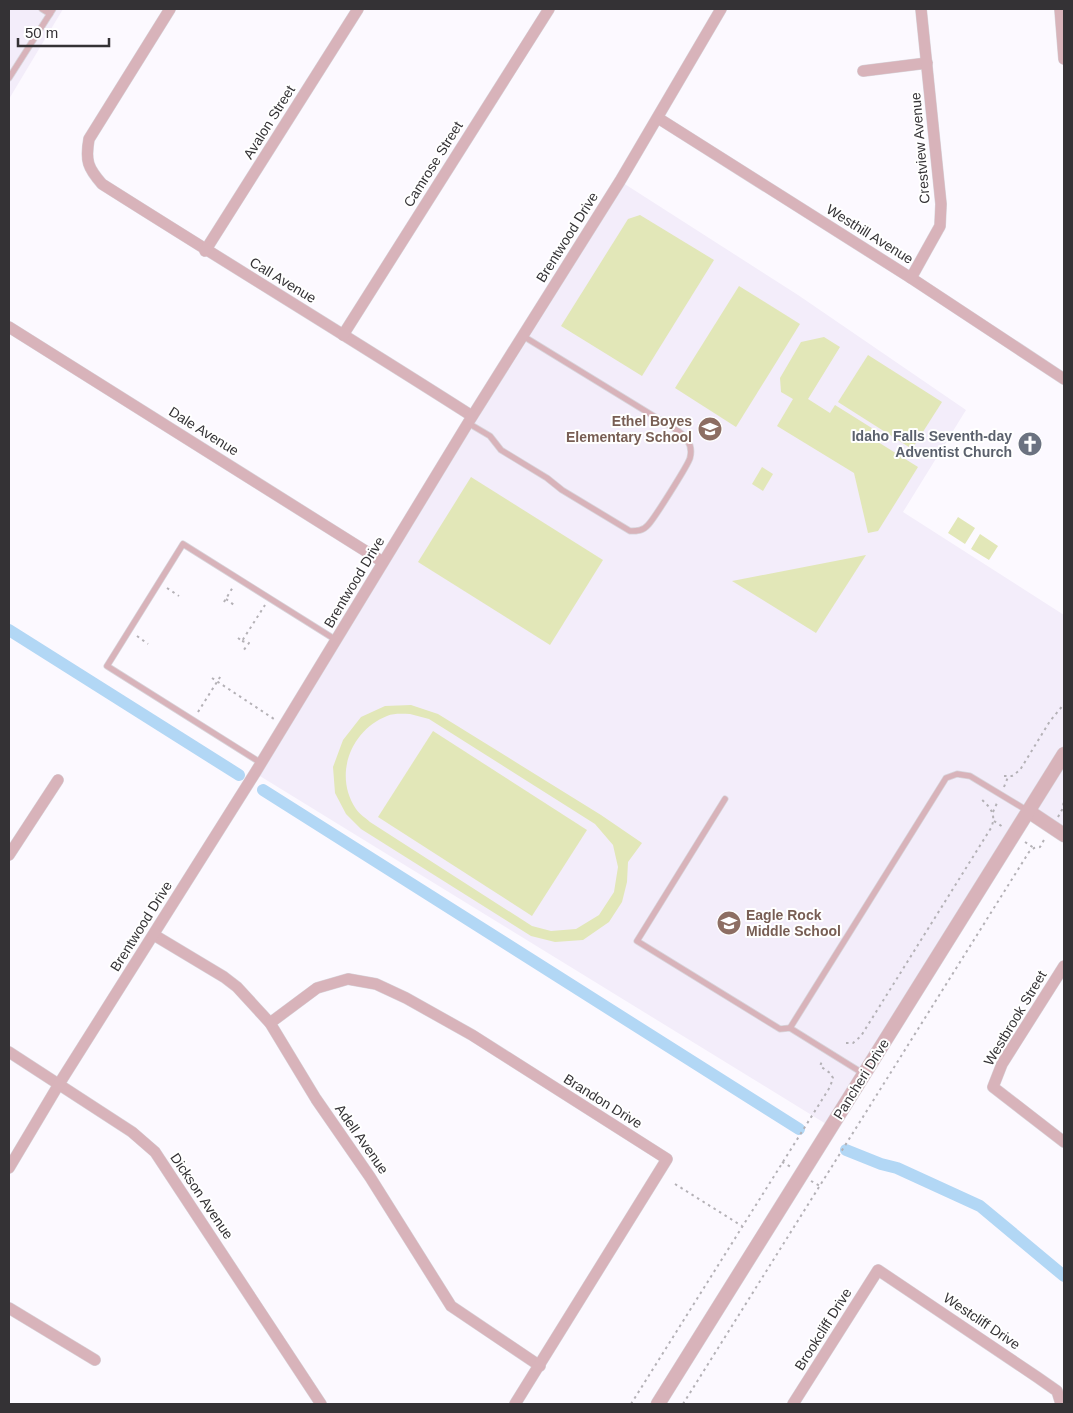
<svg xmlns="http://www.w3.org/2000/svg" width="1073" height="1413" viewBox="0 0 1073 1413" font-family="Helvetica,sans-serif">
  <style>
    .built { fill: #f3edfa }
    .green { fill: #e2e7b8; fill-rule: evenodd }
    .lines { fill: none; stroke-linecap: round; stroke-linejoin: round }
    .canal { stroke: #b2d7f5; stroke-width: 12 }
    .service-casing { stroke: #d8d5db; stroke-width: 7 }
    .minor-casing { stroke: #d8d5db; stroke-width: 12 }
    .tertiary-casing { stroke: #d8d5db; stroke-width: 15 }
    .path { stroke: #b4b1b6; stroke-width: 2; stroke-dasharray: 2.5 4; stroke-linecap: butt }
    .service { stroke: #d8b3ba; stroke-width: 5.5 }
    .minor { stroke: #d8b3ba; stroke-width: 11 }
    .tertiary { stroke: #d8b3ba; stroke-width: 14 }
    .labels { text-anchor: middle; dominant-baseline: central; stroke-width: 4; stroke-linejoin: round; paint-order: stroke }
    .street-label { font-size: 14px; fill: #343235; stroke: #fff }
    .education-label { font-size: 14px; font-weight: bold; fill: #785e54; stroke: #fff; text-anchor: end }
    .worship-label { font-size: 14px; font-weight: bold; fill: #5b616d; stroke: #fff; text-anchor: end }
  </style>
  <rect width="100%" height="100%" fill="#fcf9ff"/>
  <g class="built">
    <path d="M9 9H63L9 99Z"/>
    <path d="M620 181 798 295 966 410 903 512 1064 615V835L1028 811 831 1127 255 773Z"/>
  </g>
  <g class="green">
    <path d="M640 215 714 260 642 376 561 326 628 219Z"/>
    <path d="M739 286 800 324 736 427 675 388Z"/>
    <path d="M824 337 840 347 808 399 830 413 835 405 875 430 870 437 918 467 878 531 868 533 854 473 777 426 793 399 781 392 780 378 801 342Z"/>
    <path d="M868 355 942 402 912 449 838 402Z"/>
    <path d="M762 467 773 474 763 491 752 484Z"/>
    <path d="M471 477 603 560 550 645 418 562Z"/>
    <path d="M958 517 975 528 965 544 948 533Z"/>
    <path d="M980 534 998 546 989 560 971 549Z"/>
    <path d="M866 555 816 633 732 581Z"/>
    <path d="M411 705 438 714 601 815 642 843 628 862 627 882 622 902 609 922 583 940 555 942 531 936 361 829 346 814 335 793 333 767 343 740 361 717 385 706ZM410 714 429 719 595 824 613 845 618 867 614 892 599 915 576 929 551 931 532 926 370 822C366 818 359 814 356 809 333 775 351 730 387 716 394 713 403 714 410 714Z"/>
    <path d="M433 731 587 830 532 916 378 817Z"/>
  </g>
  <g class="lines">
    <g class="canal">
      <path d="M9 630 239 775"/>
      <path d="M263 790 799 1129"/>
      <path d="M846 1150 881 1164 897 1168 980 1206 1064 1276"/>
    </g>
    <defs>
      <g id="service">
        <path d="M42 9 50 14"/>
        <path d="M9 78 53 9"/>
        <path d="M468 423 490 436 501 450 547 478 562 490 630 531C637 531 643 531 648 525 654 519 688 465 690 458 693 446 687 437 678 431L523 336"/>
        <path d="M261 763 107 666 183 544 336 640"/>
        <path d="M725 799 637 941 780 1029 790 1028"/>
        <path d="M864 1074 790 1028 946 778 957 774 970 776 1028 811"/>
      </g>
      <g id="minor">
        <path d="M170 9 89 139C85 161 88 168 102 184 225 262 350 338 472 416"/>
        <path d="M1060 9 1064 59"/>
        <path d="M863 71 927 63"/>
        <path d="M658 118 911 278 1064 379"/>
        <path d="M205 251 358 9"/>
        <path d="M911 278 940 226 941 204 921 9"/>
        <path d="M9 327 383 562"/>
        <path d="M343 335 549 9"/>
        <path d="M9 855 58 780"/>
        <path d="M154 935 224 977 237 987 270 1023 316 1099 370 1177 451 1306 540 1366"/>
        <path d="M1064 966 1002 1064 993 1087 1064 1142"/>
        <path d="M270 1023 317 988 348 979 376 984 406 998 472 1035 667 1159 515 1404"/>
        <path d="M9 1052 132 1132 155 1152 321 1404"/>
        <path d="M9 1168 59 1084 255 773 468 423 620 181 721 9"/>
        <path d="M9 1308 95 1360"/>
        <path d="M793 1404 878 1270 1037 1377 1057 1391 1061 1404"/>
      </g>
      <g id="tertiary">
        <path d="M1028 811 1064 835"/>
        <path d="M658 1404 1064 754"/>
      </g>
    </defs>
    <use href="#service" class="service-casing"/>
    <use href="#minor" class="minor-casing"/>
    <use href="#tertiary" class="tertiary-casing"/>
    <g class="path">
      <path d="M167 588 179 596"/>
      <path d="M226 599 234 605"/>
      <path d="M224 602 233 587"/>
      <path d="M137 636 148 644"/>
      <path d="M238 638 242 641 265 605"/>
      <path d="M242 641 249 643 243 651"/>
      <path d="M212 678 274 719"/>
      <path d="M198 712 222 674"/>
      <path d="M1004 776H1012L1020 770 1050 721 1064 704"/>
      <path d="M1004 787 1008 777"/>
      <path d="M993 812 997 803"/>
      <path d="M1058 817 1063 808 1064 798"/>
      <path d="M994 821 1003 827"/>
      <path d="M1025 842 1034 848"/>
      <path d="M846 1043H853L861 1036 991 828C997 814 990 807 980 798"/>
      <path d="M782 1162 791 1167"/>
      <path d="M811 1181 820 1186"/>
      <path d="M675 1184 742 1226"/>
      <path d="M631 1404 830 1087 833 1078 830 1073 820 1066 823 1059"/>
      <path d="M683 1404 1029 852 1034 848 1040 847 1045 838"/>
    </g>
    <use href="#service" class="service"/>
    <use href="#minor" class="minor"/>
    <use href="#tertiary" class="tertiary"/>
  </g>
  <defs>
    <symbol id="school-disc" viewBox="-11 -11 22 22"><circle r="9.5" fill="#8d6e63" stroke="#fff"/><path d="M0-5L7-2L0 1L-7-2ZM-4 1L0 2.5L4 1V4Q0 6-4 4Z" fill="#fff"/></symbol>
    <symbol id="church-disc" viewBox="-11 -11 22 22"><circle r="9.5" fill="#6b7280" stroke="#fff"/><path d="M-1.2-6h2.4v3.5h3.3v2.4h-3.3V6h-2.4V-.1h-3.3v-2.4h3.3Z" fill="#fff"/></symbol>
  </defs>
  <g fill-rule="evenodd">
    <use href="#school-disc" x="696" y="415" width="28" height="28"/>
    <use href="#church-disc" x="1016" y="430" width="28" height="28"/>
    <use href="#school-disc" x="715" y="909" width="28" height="28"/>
  </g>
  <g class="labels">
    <g class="street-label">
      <text transform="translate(269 122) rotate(-58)">Avalon Street</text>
      <text transform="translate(920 148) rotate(-95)">Crestview Avenue</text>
      <text transform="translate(433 164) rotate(-58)">Camrose Street</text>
      <text transform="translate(870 234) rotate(32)">Westhill Avenue</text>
      <text transform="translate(567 237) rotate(-58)">Brentwood Drive</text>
      <text transform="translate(283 280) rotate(31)">Call Avenue</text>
      <text transform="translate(204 431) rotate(32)">Dale Avenue</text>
      <text transform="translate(354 582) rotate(-59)">Brentwood Drive</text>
      <text transform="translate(141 926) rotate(-58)">Brentwood Drive</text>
      <text transform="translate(1015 1018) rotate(-59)">Westbrook Street</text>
      <text transform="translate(861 1079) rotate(-58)">Pancheri Drive</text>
      <text transform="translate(603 1101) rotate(32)">Brandon Drive</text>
      <text transform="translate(362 1139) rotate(55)">Adell Avenue</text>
      <text transform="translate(202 1196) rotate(56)">Dickson Avenue</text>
      <text transform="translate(982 1321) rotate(34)">Westcliff Drive</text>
      <text transform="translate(823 1329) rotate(-58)">Brookcliff Drive</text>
    </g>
    <g class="education-label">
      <text x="692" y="421">Ethel Boyes<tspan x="692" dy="16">Elementary School</tspan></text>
      <text x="746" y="915" text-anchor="start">Eagle Rock<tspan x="746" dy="16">Middle School</tspan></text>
    </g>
    <g class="worship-label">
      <text x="1012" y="436">Idaho Falls Seventh-day<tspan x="1012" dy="16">Adventist Church</tspan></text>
    </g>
  </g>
  <rect width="1073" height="1413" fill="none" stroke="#343235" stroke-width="20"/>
  <path d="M18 38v8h91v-8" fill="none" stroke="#343235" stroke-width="2.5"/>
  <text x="25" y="38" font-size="15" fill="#343235" stroke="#ffffff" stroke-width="4" paint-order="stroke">50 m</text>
</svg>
